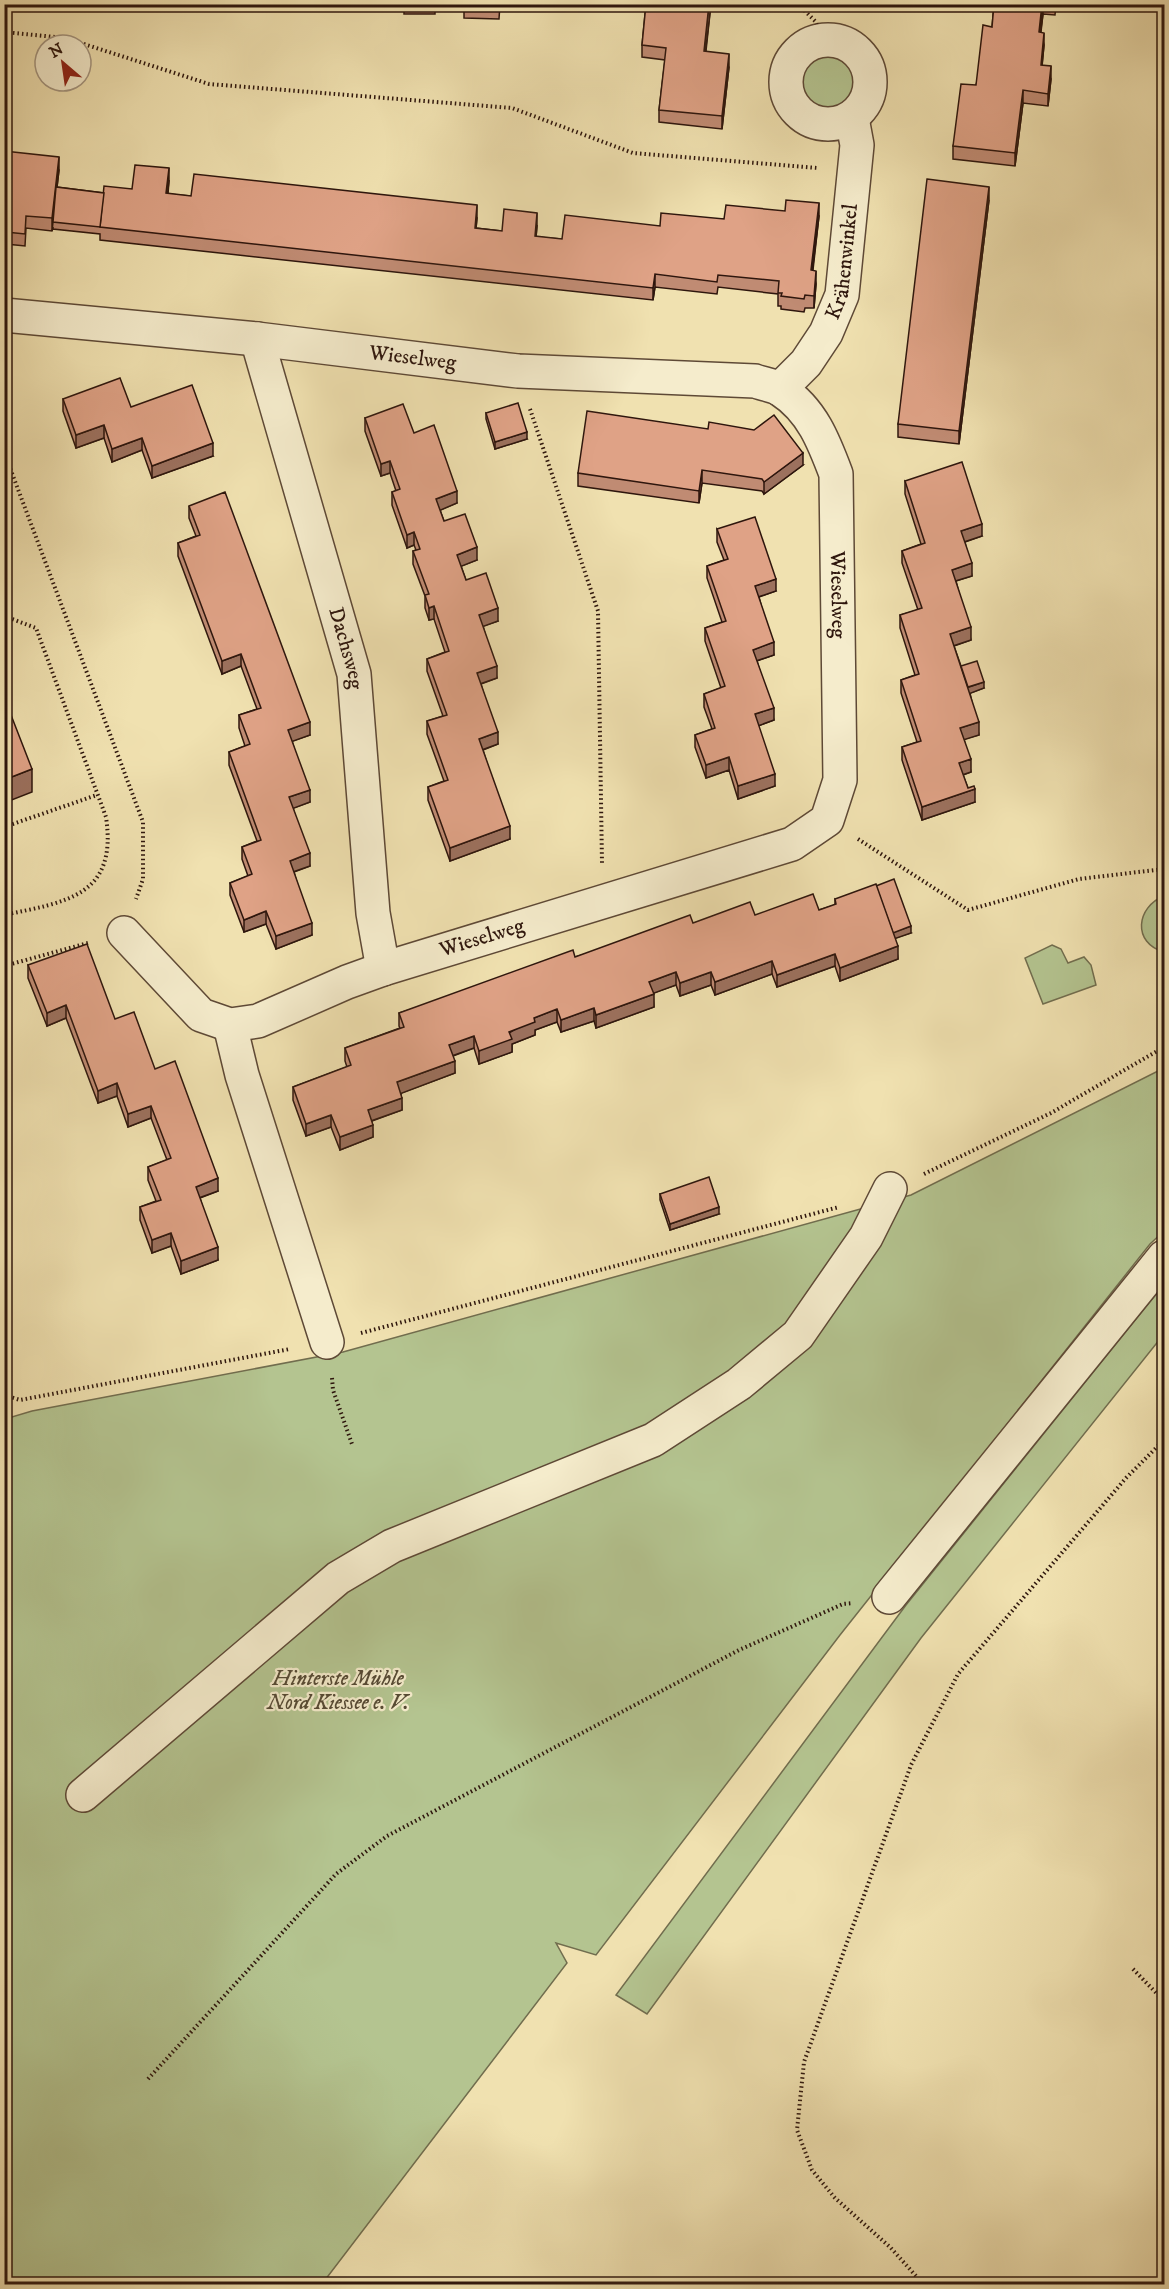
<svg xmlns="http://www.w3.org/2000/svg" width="1169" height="2289" viewBox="0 0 1169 2289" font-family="'IM FELL DW Pica',serif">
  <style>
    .green { fill: #b4c490; stroke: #716d4e; stroke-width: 1.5 }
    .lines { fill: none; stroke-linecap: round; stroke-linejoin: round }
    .minor-casing { stroke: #5e4936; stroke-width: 36 }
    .path { stroke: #2e160d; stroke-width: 4; stroke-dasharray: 1.5 3; stroke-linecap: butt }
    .minor { stroke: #f5eccc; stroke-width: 33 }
    .wall { fill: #c08b73; stroke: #2e160d; stroke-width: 1.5 }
    .shaded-wall { fill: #9c715e; stroke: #2e160d; stroke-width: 1.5 }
    .building { fill: #dfa286; stroke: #2e160d; stroke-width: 1.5 }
    .labels { text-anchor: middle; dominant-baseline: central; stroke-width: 4.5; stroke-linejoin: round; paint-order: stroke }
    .street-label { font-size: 21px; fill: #2e160d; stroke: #f5eccc }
    .park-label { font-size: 21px; font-style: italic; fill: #564a34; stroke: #f5eccc }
  </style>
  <rect width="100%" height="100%" fill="#f0e1b0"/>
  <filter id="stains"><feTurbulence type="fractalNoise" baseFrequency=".00333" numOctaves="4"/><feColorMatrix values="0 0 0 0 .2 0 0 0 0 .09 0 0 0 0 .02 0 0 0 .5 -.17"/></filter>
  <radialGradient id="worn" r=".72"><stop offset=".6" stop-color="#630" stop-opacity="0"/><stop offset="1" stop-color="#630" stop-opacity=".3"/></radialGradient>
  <g class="green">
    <circle cx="828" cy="82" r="30"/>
    <path d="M1164 896V952C1132 943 1136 907 1164 896Z"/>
    <path d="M1052 945 1061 949 1068 963 1084 957 1091 965 1096 985 1043 1004 1025 958Z"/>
    <path d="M1164 1068V1231L1150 1244 840 1635 596 1955 556 1943 567 1963 322 2284H5V1419L32 1411 343 1352 911 1195Z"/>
    <path d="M1164 1284V1334L921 1638 647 2014 616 1995 906 1605Z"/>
  </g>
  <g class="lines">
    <defs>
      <g id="minor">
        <circle cx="828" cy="82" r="42"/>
        <path id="s1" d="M4 315 257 339 518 371 755 381C763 384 774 385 781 390 812 410 824 442 836 474L840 780 827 820 792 844 383 969 347 982 258 1021 230 1025 201 1015 124 933"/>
        <path id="s2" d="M257 339 354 674 373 913 383 969"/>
        <path id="s3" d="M780 389 806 363 826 333 842 295 857 145 852 118"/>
        <path d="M230 1025 242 1075 327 1342"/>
        <path d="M889 1597 1164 1257"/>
        <path d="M83 1795 338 1578 392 1546 653 1440 739 1384 798 1335 866 1237 890 1189"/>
      </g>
    </defs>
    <use href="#minor" class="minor-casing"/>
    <g class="path">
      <path d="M798 4 815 21 824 40"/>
      <path d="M4 32 65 38 209 84 512 108 633 153 818 168"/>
      <path d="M530 409 598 611 602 864"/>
      <path d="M4 452 143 822V879L136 899"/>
      <path d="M4 616 36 628 106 817C118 897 65 902 4 915"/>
      <path d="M4 827 97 795"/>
      <path d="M858 839 968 910 1079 879 1164 869"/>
      <path d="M4 966 88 943"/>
      <path d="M924 1174 1051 1113 1164 1047"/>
      <path d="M361 1333 839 1207"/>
      <path d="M332 1378 333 1390 352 1444"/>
      <path d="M4 1395 20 1400 290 1349"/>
      <path d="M1133 1969 1164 2001"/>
      <path d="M148 2079 336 1874 387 1836 739 1650 843 1604 853 1603"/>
      <path d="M920 2284 916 2276 890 2247 835 2198 812 2170 797 2130 804 2062 911 1765 958 1674 1126 1478 1164 1440"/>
    </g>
    <use href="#minor" class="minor"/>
  </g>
  <g class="wall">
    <path d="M251 4H314V8L251 6Z"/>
    <path d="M342 4H376V10L342 9Z"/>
    <rect x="404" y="4" width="31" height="10"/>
    <path d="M464 4H500L499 19 464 18Z"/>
    <path d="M646 4H711L706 51 729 67 722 129 659 122V110L665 60 642 57V45Z"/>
    <path d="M994 4H1056L1055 15 1043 14 1041 32 1044 45 1042 65 1051 79 1048 106 1023 103 1015 166 953 159V146L976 85 992 27Z"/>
    <path d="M4 151 59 170 57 187 104 193 132 189 169 181 168 194 191 196 477 218 476 228 502 231 537 226 536 237 562 239 660 226 724 219 819 216 813 270 816 284 814 308H805L804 312 781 309V306H778V294L718 287 717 294 655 287 653 300 100 240V234L53 229V227L52 231 26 228 25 246 6 244 7 226H4Z"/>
    <path d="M989 200 959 444 898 437V424Z"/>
    <path d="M63 399 131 407 213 456 152 478 142 450 112 462 104 438 76 448 63 411Z"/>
    <path d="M486 413 527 439 495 449 486 419Z"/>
    <path d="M365 418 414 433 457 503 440 510 444 521 477 560 461 566 466 580 498 621 483 626 497 678 481 684 498 744 483 750 510 839 450 861 428 800V787L444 781 427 734V721L443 716 427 671V659L445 652 434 619 429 620 425 608V596L413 564V551L416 550 414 545 407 548 392 505V492L396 491 390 473 381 476 365 431Z"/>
    <path d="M803 465 764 494 762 491 702 483 699 503 578 486V473Z"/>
    <path d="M905 481 982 536 965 542 972 576 956 581 971 640 954 646 961 666 984 688 970 693 979 735 964 739 971 772 963 775 968 788 975 802 922 820 902 760V747L917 742 901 693V680L915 675 900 628V615L918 610 902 563V551L921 544 905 494Z"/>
    <path d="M189 506 310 735 292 741 310 802 293 808 310 866 294 872 312 935 276 949 266 924 244 932 230 895V883L248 876 242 859V847L257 841 229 765V752L245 746 239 728V715L257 709 241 666 222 674 178 556V543L196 536 189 518Z"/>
    <path d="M717 529 776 591 759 597 774 655 757 661 774 720 758 726 775 786 738 799 729 770 706 778 695 747V735L712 729 704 707V694L721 688 705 641V628L722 622 707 578V566L724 560 717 542Z"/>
    <path d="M835 899 911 933 895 938 898 959 840 981 835 966 777 987 772 974 715 995 711 985 680 996 676 985 653 993 654 1007 596 1028 594 1021 561 1032 557 1022 535 1030V1035L512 1044V1052L479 1064 474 1048 453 1056 455 1073 401 1093 402 1110 372 1121 373 1137 340 1150 331 1127 306 1136 293 1100V1087L347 1067 345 1061V1048L400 1028 399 1026V1013L575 957 693 923 755 915 819 910 835 905Z"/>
    <path d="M28 965 115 1019 155 1069 218 1191 200 1198 218 1260 181 1274 171 1246 152 1253 140 1220V1207L156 1201 148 1180V1167L167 1160 151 1118 128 1127 117 1096 98 1103 66 1018 47 1026 28 978Z"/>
    <path d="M660 1194 719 1214 670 1230 660 1200Z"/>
  </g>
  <g class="shaded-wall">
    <path d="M709 4H711L704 64V51Z"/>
    <path d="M1043 4V14L1039 44V32Z"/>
    <path d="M1044 33V45L1041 78V65Z"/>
    <path d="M729 54V67L722 129V116Z"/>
    <path d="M1051 66V79L1048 106V94Z"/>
    <path d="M1023 90V103L1015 166V153Z"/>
    <path d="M59 157V170L52 231V218Z"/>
    <path d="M169 168V181L166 206V193Z"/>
    <path d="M989 187V200L959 444V431Z"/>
    <path d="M819 203V216L811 282V270Z"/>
    <path d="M477 205V218L475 240V228Z"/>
    <path d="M537 213V226L535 249V236Z"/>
    <path d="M816 271V284L814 308V296Z"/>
    <path d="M655 274V287L653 300V288Z"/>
    <path d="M104 425V438L76 448V435Z"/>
    <path d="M527 432V439L495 449V442Z"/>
    <path d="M142 438V450L112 462V449Z"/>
    <path d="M213 443V456L152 478V466Z"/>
    <path d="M803 453V465L764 494V482Z"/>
    <path d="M390 461V473L381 476V464Z"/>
    <path d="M702 470V483L699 503V491Z"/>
    <path d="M457 491V503L436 512V499Z"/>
    <path d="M982 524V536L961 543V531Z"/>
    <path d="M414 532V545L407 548V535Z"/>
    <path d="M477 547V560L457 568V555Z"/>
    <path d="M972 563V576L952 582V570Z"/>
    <path d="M776 579V591L755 598V586Z"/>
    <path d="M434 606V619L429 620V608Z"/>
    <path d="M498 608V621L479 628V615Z"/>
    <path d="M971 627V640L950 647V634Z"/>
    <path d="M774 642V655L753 662V650Z"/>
    <path d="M241 654V666L222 674V661Z"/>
    <path d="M497 666V678L477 685V673Z"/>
    <path d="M984 682V688L966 695V688Z"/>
    <path d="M774 708V720L755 727V714Z"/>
    <path d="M310 722V735L288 743V730Z"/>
    <path d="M979 722V735L960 741V728Z"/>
    <path d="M498 732V744L479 751V739Z"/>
    <path d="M729 757V770L706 778V765Z"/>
    <path d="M971 759V772L959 776V763Z"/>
    <path d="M32 769V792L4 803V780Z"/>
    <path d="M775 774V786L738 799V786Z"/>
    <path d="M975 789V802L922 820V807Z"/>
    <path d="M310 790V802L289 810V797Z"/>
    <path d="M510 826V839L450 861V848Z"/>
    <path d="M310 853V866L290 873V861Z"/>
    <path d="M266 911V924L244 932V920Z"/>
    <path d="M312 923V935L276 949V936Z"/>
    <path d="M911 926V933L891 940V933Z"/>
    <path d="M898 946V959L840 981V968Z"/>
    <path d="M835 954V966L777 987V975Z"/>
    <path d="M772 961V974L715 995V982Z"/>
    <path d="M676 972V985L649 995V982Z"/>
    <path d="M711 972V985L680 996V983Z"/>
    <path d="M654 994V1007L596 1028V1015Z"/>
    <path d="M66 1005V1018L47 1026V1013Z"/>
    <path d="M594 1008V1021L561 1032V1020Z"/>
    <path d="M557 1009V1022L535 1030V1035L512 1044V1052L479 1064V1051L534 1018Z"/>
    <path d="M474 1036V1048L449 1057V1045Z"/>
    <path d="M455 1061V1073L397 1095V1082Z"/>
    <path d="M117 1083V1096L98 1103V1091Z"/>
    <path d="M402 1098V1110L368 1122V1110Z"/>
    <path d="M151 1106V1118L128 1127V1114Z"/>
    <path d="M331 1115V1127L306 1136V1124Z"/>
    <path d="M373 1125V1137L340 1150V1137Z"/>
    <path d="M218 1178V1191L196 1199V1187Z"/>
    <path d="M719 1207V1214L670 1230V1224Z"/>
    <path d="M171 1233V1246L152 1253V1240Z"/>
    <path d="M218 1247V1260L181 1274V1261Z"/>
  </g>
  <g class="building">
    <path d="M464 4H499V7Z"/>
    <path d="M646 4H709L704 51 729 54 722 116 659 110 666 48 642 45Z"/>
    <path d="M994 4H1042L1039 32 1044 33 1041 65 1051 66 1048 94 1023 90 1015 153 953 146 961 84 976 85 983 25 992 27Z"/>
    <path d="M4 151 59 157 52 218 26 216 25 234 6 232 8 213H4Z"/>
    <path d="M135 165 169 168 166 193 191 196 194 174 477 205 475 228 502 231 504 209 537 213 535 236 562 239 565 215 660 226 661 213 724 219 726 205 785 211 786 200 819 203 811 270 816 271 814 296 805 295 804 299 781 296 782 293H778L779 281 718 275 717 282 655 274 653 288 100 227 104 186 132 189Z"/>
    <path d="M927 179 989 187 959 431 898 424Z"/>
    <path d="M56 187 104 193 100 227 53 222Z"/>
    <path d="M120 378 131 407 192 385 213 443 152 466 142 438 112 449 104 425 76 435 63 399Z"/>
    <path d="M518 403 527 432 495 442 486 413Z"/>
    <path d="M403 404 414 433 434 425 457 491 436 499 444 521 465 514 477 547 457 555 466 580 486 573 498 608 479 615 497 666 477 673 498 732 479 739 510 826 450 848 428 787 448 780 427 721 447 715 427 659 449 651 434 606 429 608 425 595 429 594 413 551 420 549 414 532 407 535 392 492 400 489 390 461 381 464 365 418Z"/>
    <path d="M587 411 708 429 709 422 754 430 774 415 803 453 764 482 762 479 702 470 699 491 578 473Z"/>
    <path d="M962 462 982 524 961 531 972 563 952 570 971 627 950 634 979 722 960 728 971 759 959 763 968 788 974 786 975 789 922 807 902 747 921 741 901 680 919 674 900 615 922 608 902 551 925 543 905 481Z"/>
    <path d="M225 492 310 722 288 730 310 790 289 797 310 853 290 861 312 923 276 936 266 911 244 920 230 883 252 874 242 847 261 840 229 752 250 744 239 715 261 708 241 654 222 661 178 543 200 535 189 506Z"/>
    <path d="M755 517 776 579 755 586 774 642 753 650 774 708 755 714 775 774 738 786 729 757 706 765 695 735 715 728 704 694 725 686 705 628 726 621 707 566 728 559 717 529Z"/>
    <path d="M977 661 984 682 968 687 961 666Z"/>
    <path d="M4 697 32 769 4 780Z"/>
    <path d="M894 879 911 926 893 933 876 886Z"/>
    <path d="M876 884 898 946 840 968 835 954 777 975 772 961 715 982 711 972 680 983 676 972 649 982 654 994 596 1015 594 1008 561 1020 557 1009 534 1018 535 1022 509 1032 512 1039 479 1051 474 1036 449 1045 455 1061 397 1082 402 1098 368 1110 373 1125 340 1137 331 1115 306 1124 293 1087 351 1065 345 1048 404 1027 399 1013 573 950 575 957 690 915 693 923 750 902 755 915 813 894 819 910 836 904 835 899Z"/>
    <path d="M87 944 115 1019 134 1012 155 1069 175 1061 218 1178 196 1187 218 1247 181 1261 171 1233 152 1240 140 1207 161 1200 148 1167 171 1158 151 1106 128 1114 117 1083 98 1091 66 1005 47 1013 28 965Z"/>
    <path d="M709 1177 719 1207 670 1224 660 1194Z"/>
  </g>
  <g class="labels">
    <g class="street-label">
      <text stroke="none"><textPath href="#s3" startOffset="147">Krähenwinkel</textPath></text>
      <text stroke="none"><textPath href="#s1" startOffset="411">Wieselweg</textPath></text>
      <text stroke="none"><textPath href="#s1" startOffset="1005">Wieselweg</textPath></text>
      <text stroke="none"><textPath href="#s2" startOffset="322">Dachsweg</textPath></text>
      <text transform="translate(482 938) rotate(-17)">Wieselweg</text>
    </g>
    <g class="park-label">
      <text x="338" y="1679">Hinterste Mühle<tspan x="338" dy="24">Nord Kiessee e. V.</tspan></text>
    </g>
  </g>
  <rect width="1169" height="2289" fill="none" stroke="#f0e1b0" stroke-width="24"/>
  <rect x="6" y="6" width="1157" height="2277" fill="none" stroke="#2e160d" stroke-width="3"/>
  <rect x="12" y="12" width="1145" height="2265" fill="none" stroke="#2e160d" stroke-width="1.5"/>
  <g transform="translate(63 63) rotate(331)"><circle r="28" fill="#f5eccc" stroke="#a59680" stroke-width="1.5"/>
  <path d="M0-4.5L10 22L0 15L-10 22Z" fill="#8f2418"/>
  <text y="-9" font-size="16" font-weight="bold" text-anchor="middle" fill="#2e160d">N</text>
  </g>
  <rect width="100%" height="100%" filter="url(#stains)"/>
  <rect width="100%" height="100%" fill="url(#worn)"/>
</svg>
